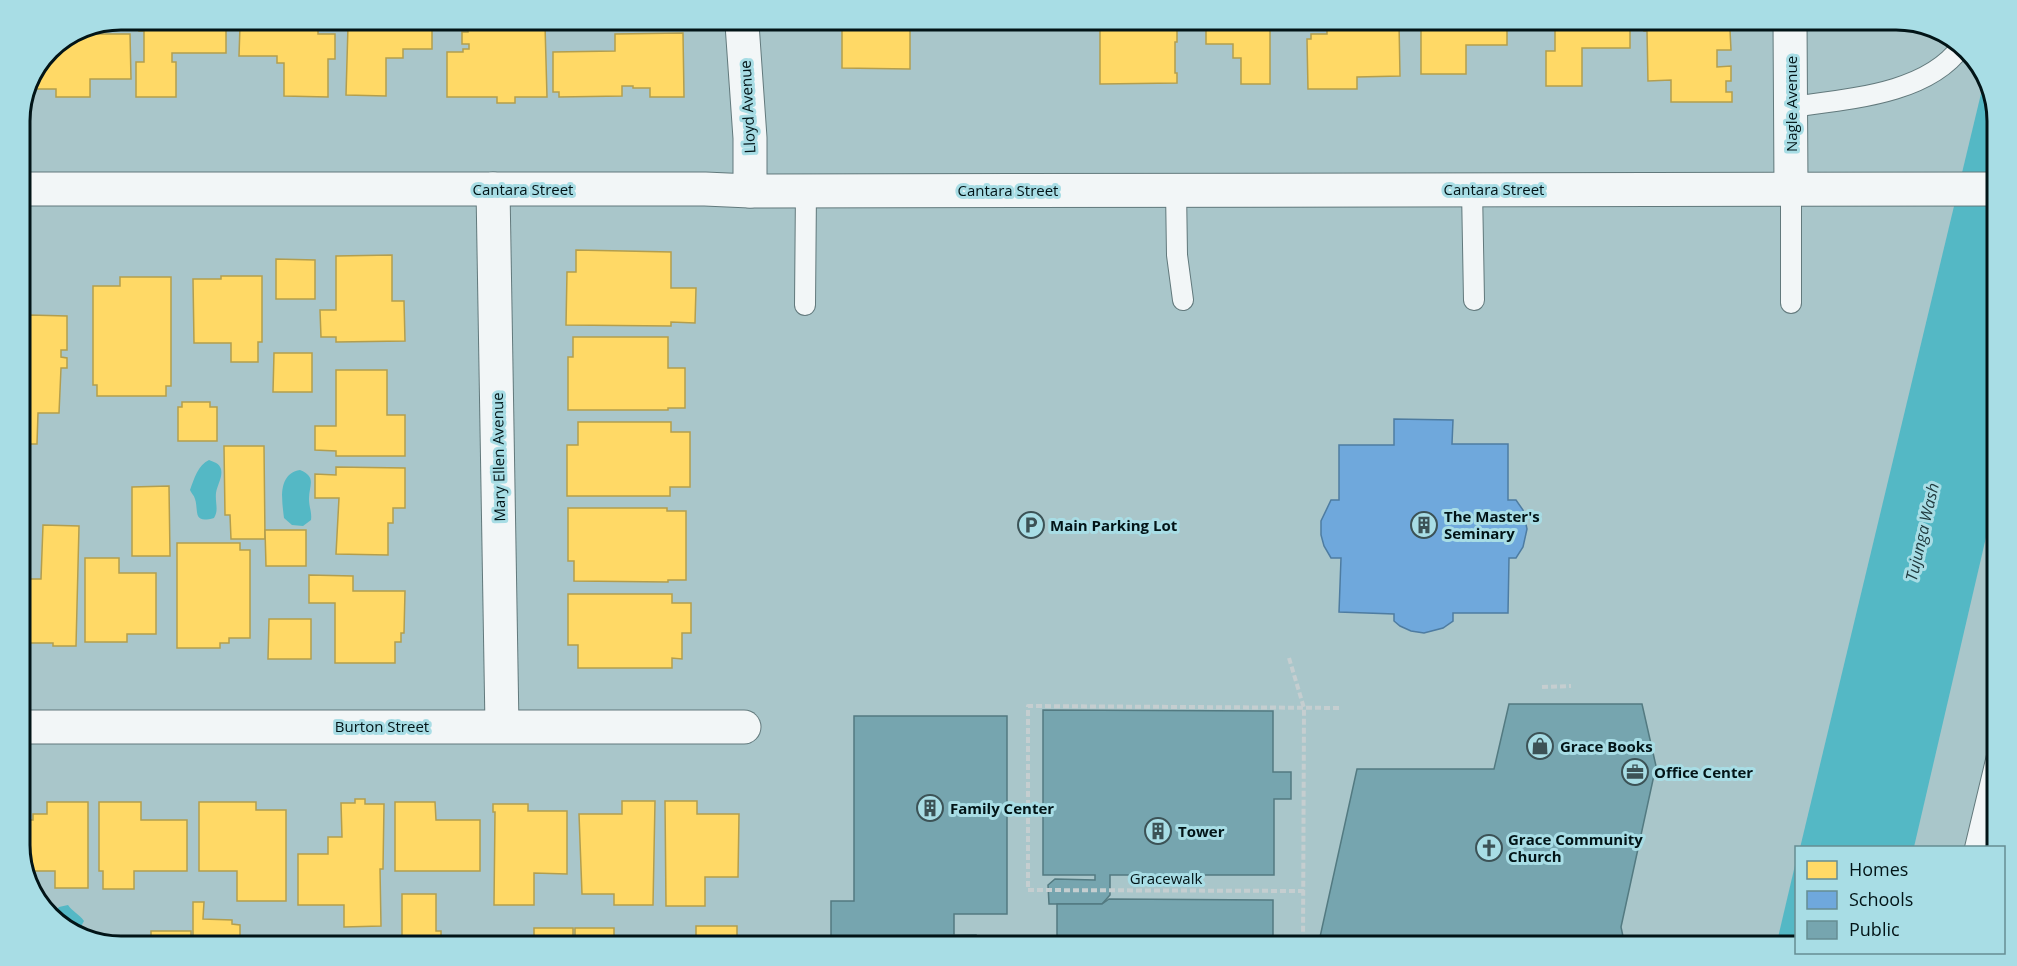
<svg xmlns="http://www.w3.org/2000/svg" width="2017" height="966" viewBox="0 0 2017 966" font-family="'Open Sans',sans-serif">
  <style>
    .water { fill: #54b8c5 }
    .homes { fill: #ffd966; stroke: #b39e4e; stroke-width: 1.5 }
    .schools { fill: #6fa8dc; stroke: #4e7ca1; stroke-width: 1.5 }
    .public { fill: #76a5af; stroke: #537a81; stroke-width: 1.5 }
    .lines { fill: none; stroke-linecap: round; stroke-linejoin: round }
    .lane-casing { stroke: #62797c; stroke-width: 22 }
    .street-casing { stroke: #62797c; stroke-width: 35 }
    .secondary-casing { stroke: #62797c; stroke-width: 35 }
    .path { stroke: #c5ced0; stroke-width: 4; stroke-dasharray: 6 3; stroke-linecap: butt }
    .lane { stroke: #f2f6f7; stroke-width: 20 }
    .street { stroke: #f2f6f7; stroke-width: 33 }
    .secondary { stroke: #f2f6f7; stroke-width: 33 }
    .labels { text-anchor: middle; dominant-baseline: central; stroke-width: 6; stroke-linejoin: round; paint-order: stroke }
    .street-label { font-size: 15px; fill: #021417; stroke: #a8dde5 }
    .poi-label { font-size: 15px; font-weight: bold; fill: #021417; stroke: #a8dde5; text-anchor: start }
    .water-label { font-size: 16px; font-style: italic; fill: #213b3f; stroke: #a8dde5 }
    .rim { fill: none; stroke: #021417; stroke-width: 3 }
  </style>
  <rect width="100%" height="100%" fill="#a9c6ca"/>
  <g class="water">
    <path d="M1985 77 1997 114V490L1914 847 1800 848Z"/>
    <path d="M209 460C214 462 219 463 221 469 223 477 217 485 216 493 215 503 219 510 214 518 192 524 199 511 195 499 194 495 191 493 190 490 194 479 198 465 209 460Z"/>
    <path d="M300 470C317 477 309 485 309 499 309 507 312 512 311 520L303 526 292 525 284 518C282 501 277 474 300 470Z"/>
    <path d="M1796 861V946H1776Z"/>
    <path d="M68 905C73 912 79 914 84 921L79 930 81 937 76 936 52 915 59 907Z"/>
  </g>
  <g class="homes">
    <path d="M1677 20V28H1693V20H1732L1733 30H1730L1731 50H1717V67L1731 66V81H1726V92H1732V102H1671V80L1648 81 1647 31H1644V21Z"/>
    <path d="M1421 21H1507V45H1466V74H1421Z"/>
    <path d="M1555 21H1630V48H1582V86H1546V51H1555Z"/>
    <path d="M1206 22H1270V84H1241V58H1233V44H1206Z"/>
    <path d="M1332 22H1399L1400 76 1357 77V89H1308L1307 39H1311V34H1327V29H1332Z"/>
    <path d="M1100 23H1177V42H1175V73H1177V83L1100 84Z"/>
    <path d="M842 24H910V69L842 68Z"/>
    <path d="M468 25H545L547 97H515V103H497V97H447V52H463V49H469V44H462V32H468Z"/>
    <path d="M226 26V53H172V62H176V97H136V62H144V31H139V27Z"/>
    <path d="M240 26H318V34H335V59H328V97L284 96V63H277V56H239Z"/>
    <path d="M348 26H432V49H403V58H386V96L346 95Z"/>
    <path d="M82 27H88V34H130L131 79H90V97H56V89H35V80L49 49Z"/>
    <path d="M683 33 684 97H650V88H633V86H622V96L559 97V92H553V52L615 51V34Z"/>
    <path d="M576 250 671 252V288H696L695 323 671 322V326L566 325 567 272H576Z"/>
    <path d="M392 255V301H404L405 341 336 342V337H321L320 310H336V256Z"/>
    <path d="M276 259 315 260V299H276Z"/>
    <path d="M221 276H262V342H258V362H231V343H194L193 279H221Z"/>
    <path d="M120 277H171V386H166V396H97V385H93V286H120Z"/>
    <path d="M29 315 67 316V350H61V357L67 358V368H61L59 413H38L37 444H20V360H23V352H29Z"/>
    <path d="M573 337H668V368H685V408H668V410H568V357H573Z"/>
    <path d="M274 353H312V392H273Z"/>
    <path d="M336 370H387V415H405V456H336V451L315 450V426H336Z"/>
    <path d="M182 402H210V407H217V441H178V407H182Z"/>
    <path d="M578 422H671V432H690V487H670V496H567V445H578Z"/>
    <path d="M224 446H264L265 539H231L230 515H225Z"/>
    <path d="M336 467 405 468V508H393V523H388V555L336 554 339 498H315V474L336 475Z"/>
    <path d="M169 486 170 556H132V487Z"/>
    <path d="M20 487H27L26 523H20Z"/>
    <path d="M568 508H667V511H686V580H668V582L574 581V561H568Z"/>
    <path d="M43 525 79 526 76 646H53V643H30V639H20V579H41Z"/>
    <path d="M265 530H306V566H266Z"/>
    <path d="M177 543H240V550H250V638H229V643H220V648H177Z"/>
    <path d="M85 558H119V573H156V634H127V642H85Z"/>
    <path d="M309 575 353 576V591H405L404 633H401V642H395V663H335V603H309Z"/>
    <path d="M568 594H672V603H691V633H682V659L672 658V668H578V645H568Z"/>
    <path d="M269 619H311V659H268Z"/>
    <path d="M355 799H365V804H384L383 869H380L381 926 344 927V905H298V854H328V837H342L341 803H355Z"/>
    <path d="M622 801H655L653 905H614V894H582L579 814H622Z"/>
    <path d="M665 801H697V814H739L738 877H705V906H666Z"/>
    <path d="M47 802H88V888H55V871H26L20 852V820H33V814H47Z"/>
    <path d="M99 802H141V820H187V871H134V889H103V871H99Z"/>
    <path d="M199 802H256V810H286V901H237V871H199Z"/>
    <path d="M395 802H435L436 820H480V871H395Z"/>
    <path d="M493 804H528V811H567V874L534 873V905H494L495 812H493Z"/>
    <path d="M402 894H436V931H441V946H402Z"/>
    <path d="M193 902H204L203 919 232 920V924L240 925V946H193Z"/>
    <rect x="696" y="926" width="41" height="20"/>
    <rect x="534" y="928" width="39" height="18"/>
    <rect x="575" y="928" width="39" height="18"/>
    <rect x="151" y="931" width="40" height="15"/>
  </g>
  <path class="schools" d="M1394 419 1453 420 1452 444H1508V500H1516L1523 510 1527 529 1523 547 1516 558H1509L1508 613H1453V621L1443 628 1424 633 1411 631 1400 626 1394 621V614L1339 612 1341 558H1331L1324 546 1321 535V521L1331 500H1339V445H1394Z"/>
  <g class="public">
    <path d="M1509 704H1642L1656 766 1621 927 1625 946H1318L1357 769H1494Z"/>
    <path d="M1043 710 1273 711V772H1291V799H1274V875H1110V895L1102 904H1049L1048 885 1055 879 1095 880V875H1043Z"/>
    <path d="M854 716H1007V914H954V936H831V901H854Z"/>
    <path d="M1109 899 1273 900V946H1057V904H1102Z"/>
    <path d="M976 935V946H841V936Z"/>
  </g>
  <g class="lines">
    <defs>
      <g id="lane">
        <path d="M1791 107C1846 99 1926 95 1961 47"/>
        <path d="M1791 188V303"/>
        <path d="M1176 189 1177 255 1183 300"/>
        <path d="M1472 189 1474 300"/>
        <path d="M805 305 806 189"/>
        <path d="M1975 848 1997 756"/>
      </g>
      <g id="street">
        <path d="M1790 20 1791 188"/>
        <path d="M742 24 750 138V191"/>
        <path d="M493 189 502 726"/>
        <path d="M20 727H744"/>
      </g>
      <path id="secondary" d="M20 189H705L750 191 1997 189"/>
    </defs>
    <use href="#lane" class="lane-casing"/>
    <use href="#street" class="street-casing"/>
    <use href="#secondary" class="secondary-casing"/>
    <g class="path">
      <path d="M1289 658 1304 708 1303 946"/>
      <path d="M1542 687 1571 686"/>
      <path d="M1304 891 1028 890V706L1341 708"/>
    </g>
    <use href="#lane" class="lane"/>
    <use href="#street" class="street"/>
    <use href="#secondary" class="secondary"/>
  </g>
  <defs>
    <symbol id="parking-ring" viewBox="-11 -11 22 22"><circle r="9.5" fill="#a8dde5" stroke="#3c5256" stroke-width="1.5"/><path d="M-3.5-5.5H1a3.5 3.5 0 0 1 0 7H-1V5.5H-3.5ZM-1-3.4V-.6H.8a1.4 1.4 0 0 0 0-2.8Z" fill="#3c5256"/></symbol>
    <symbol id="building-ring" viewBox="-11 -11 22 22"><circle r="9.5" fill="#a8dde5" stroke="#3c5256" stroke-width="1.5"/><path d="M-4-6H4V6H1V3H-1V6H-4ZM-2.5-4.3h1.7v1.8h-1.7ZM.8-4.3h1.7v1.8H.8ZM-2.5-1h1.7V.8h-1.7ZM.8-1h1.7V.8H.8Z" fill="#3c5256"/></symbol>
    <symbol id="shop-ring" viewBox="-11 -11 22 22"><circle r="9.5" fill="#a8dde5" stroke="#3c5256" stroke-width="1.5"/><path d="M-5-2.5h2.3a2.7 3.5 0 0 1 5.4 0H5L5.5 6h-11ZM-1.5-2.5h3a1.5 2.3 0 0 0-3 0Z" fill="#3c5256"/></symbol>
    <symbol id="office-ring" viewBox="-11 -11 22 22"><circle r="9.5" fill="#a8dde5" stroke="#3c5256" stroke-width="1.5"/><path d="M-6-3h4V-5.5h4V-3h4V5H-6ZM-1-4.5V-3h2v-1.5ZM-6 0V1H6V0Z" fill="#3c5256"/></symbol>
    <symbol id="church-ring" viewBox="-11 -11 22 22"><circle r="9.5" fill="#a8dde5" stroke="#3c5256" stroke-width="1.5"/><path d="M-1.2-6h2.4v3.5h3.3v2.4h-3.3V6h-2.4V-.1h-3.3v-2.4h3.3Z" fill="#3c5256"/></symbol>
  </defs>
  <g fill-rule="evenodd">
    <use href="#parking-ring" x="1016" y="510" width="30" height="30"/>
    <use href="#building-ring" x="1409" y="510" width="30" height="30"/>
    <use href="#shop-ring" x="1525" y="731" width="30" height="30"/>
    <use href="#office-ring" x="1620" y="757" width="30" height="30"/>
    <use href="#building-ring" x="915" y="793" width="30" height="30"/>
    <use href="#building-ring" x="1143" y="816" width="30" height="30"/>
    <use href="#church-ring" x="1474" y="833" width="30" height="30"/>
  </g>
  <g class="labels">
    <g class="street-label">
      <text transform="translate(1791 104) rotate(-90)">Nagle Avenue</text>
      <text transform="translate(747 107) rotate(-93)">Lloyd Avenue</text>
      <text x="523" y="189">Cantara Street</text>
      <text x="1494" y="189">Cantara Street</text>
      <text x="1008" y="190">Cantara Street</text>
      <text transform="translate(498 457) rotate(-91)">Mary Ellen Avenue</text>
      <text x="382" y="726">Burton Street</text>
      <text x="1166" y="878">Gracewalk</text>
    </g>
    <g class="poi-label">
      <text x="1444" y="516">The Master's<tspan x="1444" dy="17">Seminary</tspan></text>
      <text x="1050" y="525">Main Parking Lot</text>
      <text x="1560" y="746">Grace Books</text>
      <text x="1654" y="772">Office Center</text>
      <text x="950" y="808">Family Center</text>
      <text x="1178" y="831">Tower</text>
      <text x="1508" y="839">Grace Community<tspan x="1508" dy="17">Church</tspan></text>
    </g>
    <g class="water-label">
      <text transform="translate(1922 532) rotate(-77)">Tujunga Wash</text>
    </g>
  </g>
  <path d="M0 0H2017V966H0ZM121 30H1896A91 91 0 0 1 1987 121V845A91 91 0 0 1 1896 936H121A91 91 0 0 1 30 845V121A91 91 0 0 1 121 30Z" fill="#a8dde5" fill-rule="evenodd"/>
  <path class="rim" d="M121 30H1896A91 91 0 0 1 1987 121V845A91 91 0 0 1 1896 936H121A91 91 0 0 1 30 845V121A91 91 0 0 1 121 30Z"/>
  <rect x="1795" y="846" width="210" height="108" fill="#a8dde5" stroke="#668d93" stroke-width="1.5"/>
  <rect x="1807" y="861" width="30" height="18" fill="#ffd966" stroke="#668d93" stroke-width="1.5"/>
  <text x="1849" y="876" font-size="18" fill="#021417">Homes</text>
  <rect x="1807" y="891" width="30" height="18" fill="#6fa8dc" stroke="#668d93" stroke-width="1.5"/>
  <text x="1849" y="906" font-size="18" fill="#021417">Schools</text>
  <rect x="1807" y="921" width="30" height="18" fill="#76a5af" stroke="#668d93" stroke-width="1.5"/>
  <text x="1849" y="936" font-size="18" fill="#021417">Public</text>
</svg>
